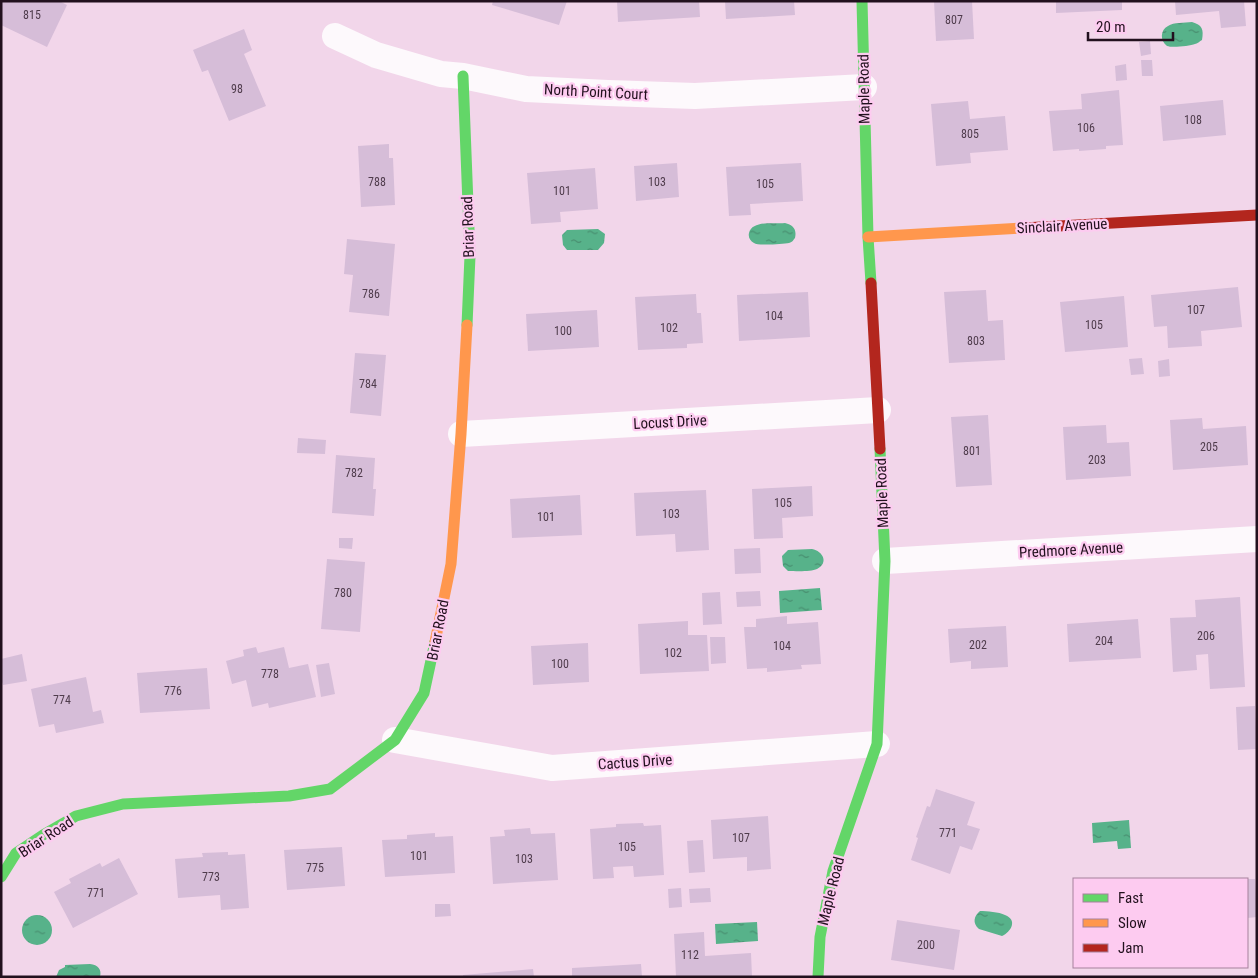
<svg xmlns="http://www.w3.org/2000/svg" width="1258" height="978" viewBox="0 0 1258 978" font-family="'Roboto Condensed',sans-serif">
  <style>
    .water { fill: url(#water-ripples) }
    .building { fill: #d6bdd8 }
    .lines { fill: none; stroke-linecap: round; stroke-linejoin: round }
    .street { stroke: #fdf9fc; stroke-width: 26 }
    .fast { stroke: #63d668; stroke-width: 11 }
    .slow { stroke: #ff974d; stroke-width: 11 }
    .jam { stroke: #b3261e; stroke-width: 11 }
    .labels { text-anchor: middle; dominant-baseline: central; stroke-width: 4.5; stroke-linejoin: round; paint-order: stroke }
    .number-label { font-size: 12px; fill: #4f3c4c }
    .street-label { font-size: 15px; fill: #22111e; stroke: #fdcbf0 }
  </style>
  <defs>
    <pattern id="water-ripples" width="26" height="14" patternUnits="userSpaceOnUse" patternTransform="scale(1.25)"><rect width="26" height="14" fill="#57b28a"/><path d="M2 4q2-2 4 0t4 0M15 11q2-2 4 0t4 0" fill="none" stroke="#488f70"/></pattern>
  </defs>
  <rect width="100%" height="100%" fill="#f2d6ea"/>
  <g class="water">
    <path d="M1192 22C1202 25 1204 29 1202 40 1200 41 1197 44 1195 44 1190 46 1172 48 1167 46 1160 41 1160 30 1168 26 1174 22 1184 23 1192 22Z"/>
    <path d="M785 223C793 225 797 229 795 238 793 240 793 242 789 243 783 244 758 246 754 243 750 241 748 237 749 233 752 220 775 224 785 223Z"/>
    <path d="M598 229 605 234 604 243 598 250H567L563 245 562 235 567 230Z"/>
    <path d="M812 549C823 551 829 563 817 569 811 572 795 571 788 571L783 566 782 556 788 550Z"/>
    <path d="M820 588 822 610 780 613 779 591Z"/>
    <path d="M1129 820 1131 848 1118 849 1117 841 1093 843 1092 823Z"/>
    <path d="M980 911C987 911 999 912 1005 915 1018 920 1011 932 1002 936L979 929C972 923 974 916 980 911Z"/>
    <circle cx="37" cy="930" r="15"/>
    <path d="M757 922 758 941 716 944 715 924Z"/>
    <path d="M90 964C98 965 102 969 100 977H56L59 970 65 967V965Z"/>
  </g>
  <g class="building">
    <path d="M1 1H59L67 5 47 47 1 25Z"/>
    <path d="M493 1H567L559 25 492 5Z"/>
    <path d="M617 1H699L700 17 618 22Z"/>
    <path d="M725 1H794L795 15 726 19Z"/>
    <path d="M934 1H972L974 39 936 41Z"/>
    <path d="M1056 1H1122V10L1056 13Z"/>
    <path d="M1175 1H1244L1246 26 1221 28 1219 11 1176 15Z"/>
    <path d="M244 29 252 50 244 54 266 106 229 121 208 70 202 72 193 50Z"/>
    <path d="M1150 41 1151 54 1141 56 1139 42Z"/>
    <path d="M1141 60H1152L1153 76H1142Z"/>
    <path d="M1126 64 1127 80 1116 81 1115 66Z"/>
    <path d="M1119 90 1123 145 1106 146V149L1079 151V149L1053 151 1049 111 1082 109 1081 94Z"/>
    <path d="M1223 100 1226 135 1163 141 1160 106Z"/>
    <path d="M968 101 970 119 1005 116 1008 150 970 153 971 163 936 166 931 104Z"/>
    <path d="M389 144V158H393L395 205 361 207 358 146Z"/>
    <path d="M677 163 679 197 636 201 634 166Z"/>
    <path d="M801 163 803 201 750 204 751 215 729 216 726 167Z"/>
    <path d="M595 168 598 209 560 212 561 222 531 224 527 173Z"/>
    <path d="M347 239 395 244 389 316 349 312 353 275 344 274Z"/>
    <path d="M1238 287 1242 327 1201 331 1202 346 1168 348 1167 326 1154 327 1151 295Z"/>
    <path d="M986 290 988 321 1003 320 1005 360 949 363 944 292Z"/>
    <path d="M808 292 810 337 739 341 737 295Z"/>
    <path d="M696 294 697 313H701L703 343 687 344V348L638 350 635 297Z"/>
    <path d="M1124 296 1128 347 1065 352 1060 302Z"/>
    <path d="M597 310 599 347 528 351 526 314Z"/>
    <path d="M355 353 386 355 381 416 350 413Z"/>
    <path d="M1142 358 1144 374 1131 375 1129 359Z"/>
    <path d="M1169 359 1170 376 1159 377 1158 361Z"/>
    <path d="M988 415 992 485 956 487 951 417Z"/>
    <path d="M1202 418 1203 429 1246 426 1248 465 1173 470 1170 420Z"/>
    <path d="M1106 425 1107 443 1129 442 1131 476 1066 480 1063 427Z"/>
    <path d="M298 438 326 440 325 454 297 453Z"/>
    <path d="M336 455 375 458 373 489H376L374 516 332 513Z"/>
    <path d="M812 486 813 516 782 518 783 538 754 539 752 489Z"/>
    <path d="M706 490 709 550 676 552 675 534 636 536 634 493Z"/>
    <path d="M580 495 582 535 512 538 510 499Z"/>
    <path d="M339 538H353L352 549 339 548Z"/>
    <path d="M760 548 761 573 735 574 734 549Z"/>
    <path d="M327 559 365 562 360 632 321 629Z"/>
    <path d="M760 591 761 606 737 607 736 592Z"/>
    <path d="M720 592 722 624 703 625 702 593Z"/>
    <path d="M1240 597 1245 687 1210 689 1208 654 1196 655 1197 670 1173 672 1170 618 1196 617 1195 600Z"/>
    <path d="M787 616V624L818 622 821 664 801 665 802 669 767 672V668L747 669 744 627H756V619Z"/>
    <path d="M1138 619 1141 658 1069 662 1067 624Z"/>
    <path d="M688 621V635H707L709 671 640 674 638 624Z"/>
    <path d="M1006 626 1008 667 971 669V661L950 663 948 629Z"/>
    <path d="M710 637H725L726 663 711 664Z"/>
    <path d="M588 643 589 682 533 685 531 646Z"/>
    <path d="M256 647 258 653 284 647 289 668 308 664 316 697 269 708 268 703 252 707 246 680 232 684 226 661 244 656 243 650Z"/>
    <path d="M22 654 27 681 3 685 1 679V659Z"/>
    <path d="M329 663 335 694 321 697 316 665Z"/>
    <path d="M207 668 210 709 140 713 137 673Z"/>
    <path d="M86 677 93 712 101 710 104 723 56 733 54 724 39 727 31 689Z"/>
    <path d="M1255 706 1257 749 1238 750 1236 707Z"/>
    <path d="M936 789 975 802 967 825 980 829 972 850 960 846 950 874 911 860 918 838 916 837 927 806 930 807Z"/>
    <path d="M768 816 771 869 747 871V857L713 859 711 820Z"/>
    <path d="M643 823 644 826 661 825 664 875 634 877 633 866 613 867 614 878 593 879 590 829 616 827V824Z"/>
    <path d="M530 828 531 834 555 833 558 880 493 884 490 837 505 836 504 830Z"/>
    <path d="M435 833V837L453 836 455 873 385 877 382 840 407 839V835Z"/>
    <path d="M703 840 705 872 689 873 687 841Z"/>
    <path d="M342 847 345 886 287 890 284 850Z"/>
    <path d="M228 852V855L245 854 249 908 221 910 220 895 178 898 175 859 203 857 202 853Z"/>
    <path d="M119 858 138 894 73 928 54 892 71 883 69 879 100 863 102 867Z"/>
    <path d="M1247 879H1255L1257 917 1247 918Z"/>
    <path d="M681 888 682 907 669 908 668 889Z"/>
    <path d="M710 888 711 902 690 903 689 889Z"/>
    <path d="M435 904H450L451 916 435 917Z"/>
    <path d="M897 920 960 930 954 970 891 960Z"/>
    <path d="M704 932 705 956 751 953 752 977H676L674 934Z"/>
    <path d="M641 964 642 977H572V968Z"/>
    <path d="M533 969 534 977H463V975Z"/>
  </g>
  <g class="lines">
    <g class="street">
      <path d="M335 36 376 55 441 74 463 76 526 89 608 93 695 96 864 87"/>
      <path d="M461 434 878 410"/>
      <path d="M885 561 1257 539"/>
      <path d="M395 740 552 768 877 744"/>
    </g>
    <g class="fast">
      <path d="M862 1 868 237 871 283"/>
      <path d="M463 76 470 256 467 325"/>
      <path d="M1 877 16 853 43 835 76 816 123 804 289 796 330 789 395 740 424 693 435 642"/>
      <path d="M818 977 820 937 833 871 877 744 885 561 880 449"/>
    </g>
    <g class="slow">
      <path d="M868 237 1023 228"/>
      <path d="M435 642 451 564 461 434 467 325"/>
    </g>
    <g class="jam">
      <path d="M1023 228 1257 215"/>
      <path d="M871 283 880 449"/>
    </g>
  </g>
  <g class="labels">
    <g class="number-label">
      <text x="32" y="15">815</text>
      <text x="954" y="20">807</text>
      <text x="237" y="89">98</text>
      <text x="1193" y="120">108</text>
      <text x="1086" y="128">106</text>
      <text x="970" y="134">805</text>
      <text x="377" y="182">788</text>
      <text x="657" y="182">103</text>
      <text x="765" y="184">105</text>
      <text x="562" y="191">101</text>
      <text x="371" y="294">786</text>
      <text x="1196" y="310">107</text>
      <text x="774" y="316">104</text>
      <text x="1094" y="325">105</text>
      <text x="669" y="328">102</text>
      <text x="563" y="331">100</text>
      <text x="976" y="341">803</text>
      <text x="368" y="384">784</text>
      <text x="1209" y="447">205</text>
      <text x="972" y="451">801</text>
      <text x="1097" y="460">203</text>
      <text x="354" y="473">782</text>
      <text x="783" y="503">105</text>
      <text x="671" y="514">103</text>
      <text x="546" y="517">101</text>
      <text x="343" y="593">780</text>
      <text x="1206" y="636">206</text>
      <text x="1104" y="641">204</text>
      <text x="978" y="645">202</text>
      <text x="782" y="646">104</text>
      <text x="673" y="653">102</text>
      <text x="560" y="664">100</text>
      <text x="270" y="674">778</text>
      <text x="173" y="691">776</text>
      <text x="62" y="700">774</text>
      <text x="948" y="833">771</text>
      <text x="741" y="838">107</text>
      <text x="627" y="847">105</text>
      <text x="419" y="856">101</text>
      <text x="524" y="859">103</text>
      <text x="315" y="868">775</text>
      <text x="211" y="877">773</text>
      <text x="96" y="893">771</text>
      <text x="926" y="945">200</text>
      <text x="690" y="955">112</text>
    </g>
    <g class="street-label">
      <text transform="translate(864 89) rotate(-91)">Maple Road</text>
      <text transform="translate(596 92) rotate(3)">North Point Court</text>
      <text transform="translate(1062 226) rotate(-3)">Sinclair Avenue</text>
      <text transform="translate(468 227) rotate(-92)">Briar Road</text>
      <text transform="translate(670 422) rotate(-3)">Locust Drive</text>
      <text transform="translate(882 493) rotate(-92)">Maple Road</text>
      <text transform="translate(1071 550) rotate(-3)">Predmore Avenue</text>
      <text transform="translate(438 630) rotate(-79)">Briar Road</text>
      <text transform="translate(635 762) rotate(-4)">Cactus Drive</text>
      <text transform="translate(46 837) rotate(-33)">Briar Road</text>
      <text transform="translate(831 891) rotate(-76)">Maple Road</text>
    </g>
  </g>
  <rect width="1258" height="978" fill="none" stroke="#22111e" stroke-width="5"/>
  <rect x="1073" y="878" width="175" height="90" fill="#fdcbf0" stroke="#a5819c"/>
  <rect x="1083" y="894" width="25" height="8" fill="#63d668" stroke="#a5819c"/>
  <text x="1118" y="903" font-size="15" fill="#22111e">Fast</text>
  <rect x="1083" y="919" width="25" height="8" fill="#ff974d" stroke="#a5819c"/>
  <text x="1118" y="928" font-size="15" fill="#22111e">Slow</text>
  <rect x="1083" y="944" width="25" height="8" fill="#b3261e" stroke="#a5819c"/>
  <text x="1118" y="953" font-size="15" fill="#22111e">Jam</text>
  <path d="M1088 32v8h85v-8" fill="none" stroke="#22111e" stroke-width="2.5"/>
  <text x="1096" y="32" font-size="15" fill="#22111e" stroke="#fdcbf0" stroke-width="4" paint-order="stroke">20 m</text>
</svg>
